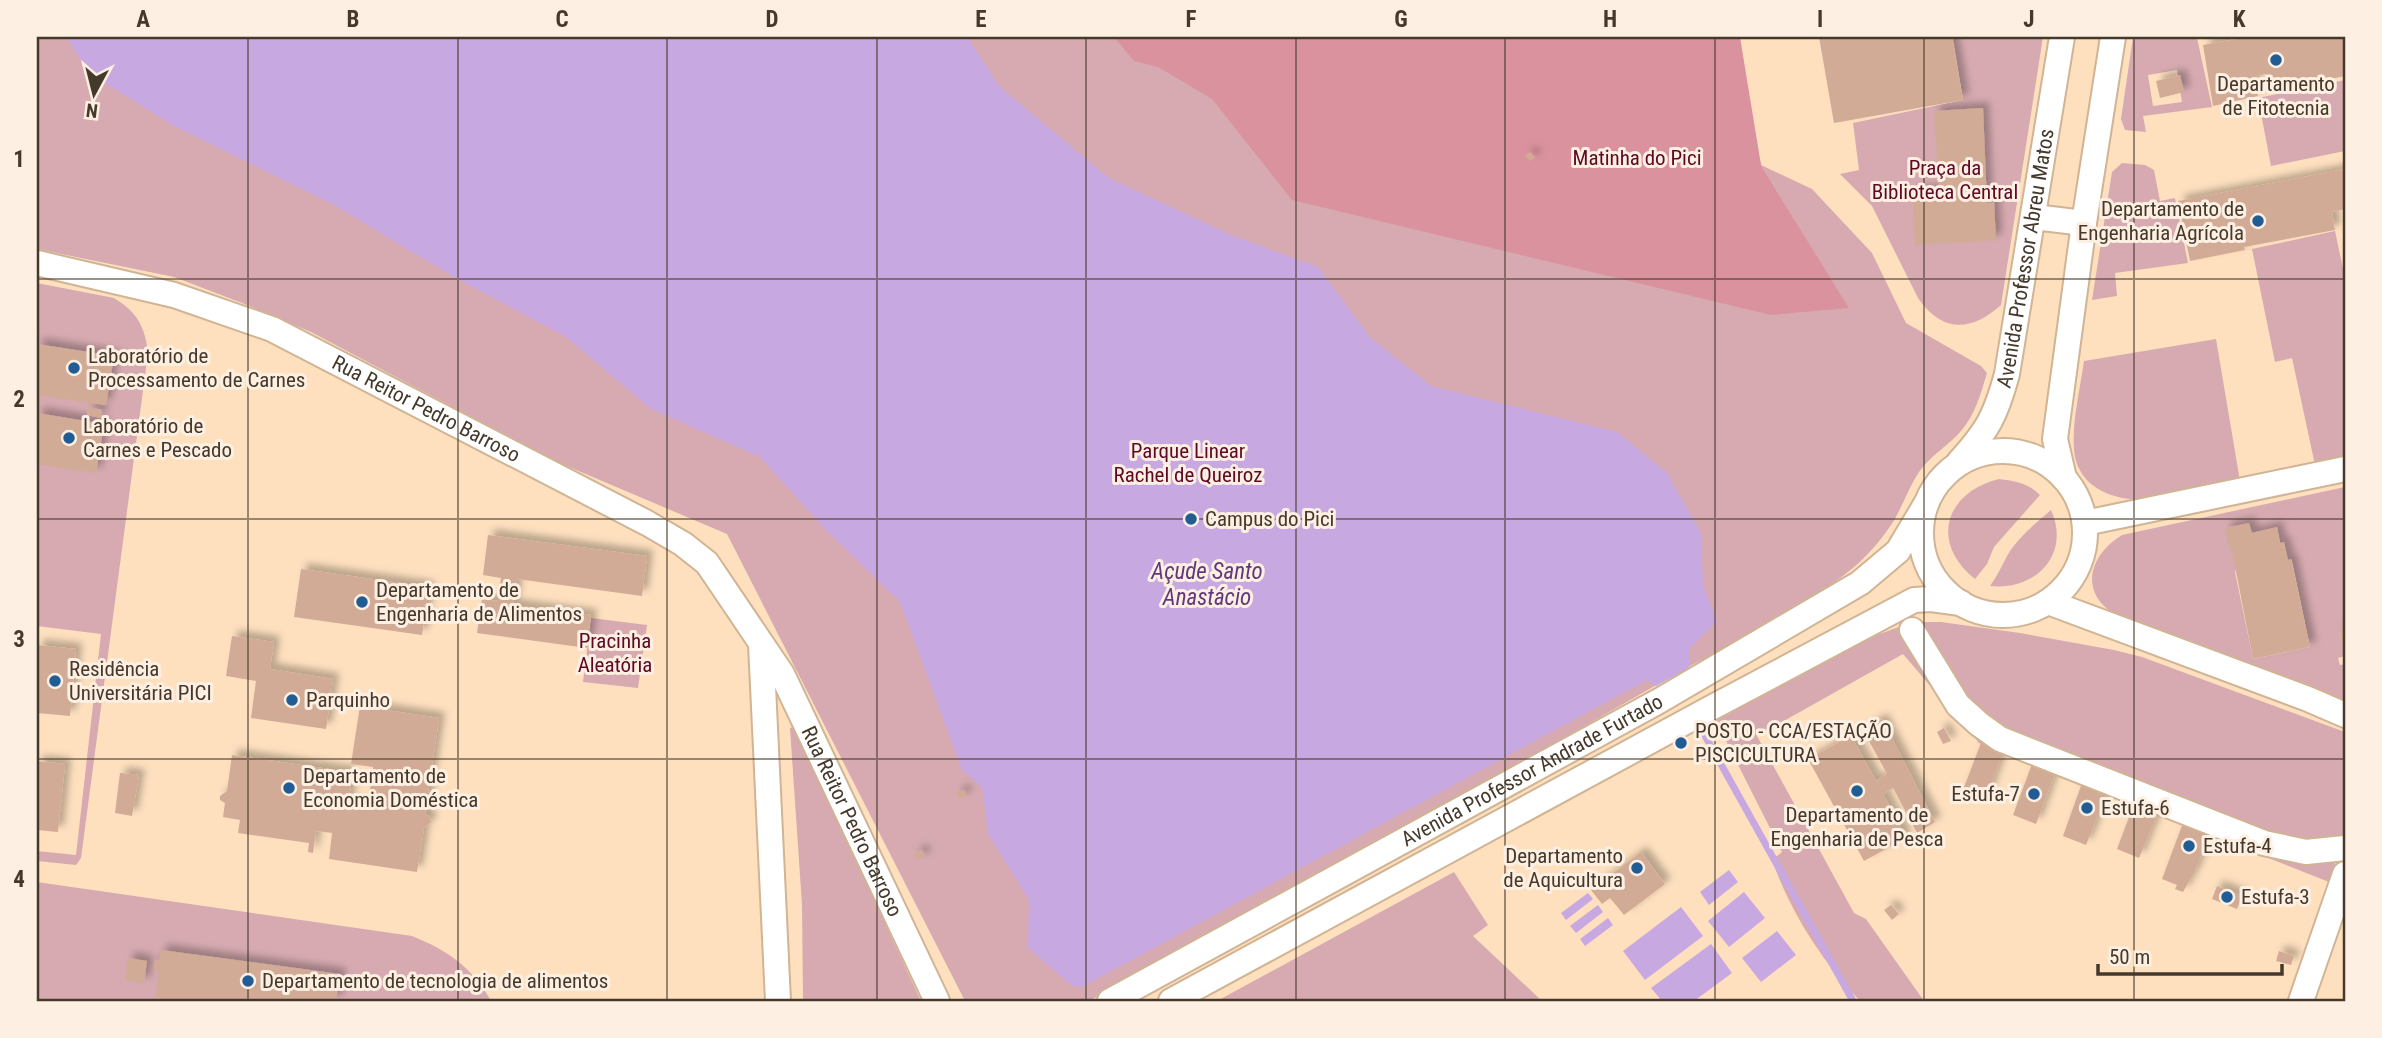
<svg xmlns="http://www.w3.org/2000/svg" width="2382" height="1038" viewBox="0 0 2382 1038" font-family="'Roboto Condensed',sans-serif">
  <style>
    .green { fill: #d6aab0; fill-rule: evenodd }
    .forest { fill: #da939e }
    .water { fill: #c8a8e1 }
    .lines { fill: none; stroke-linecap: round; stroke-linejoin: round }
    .stream { stroke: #c8a8e1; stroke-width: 7 }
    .building { fill: #d2ab96; filter: url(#shadow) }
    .minor-casing { stroke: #d0b494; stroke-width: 28 }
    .minor { stroke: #fff; stroke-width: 24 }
    .grid { fill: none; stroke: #45392c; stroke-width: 2; stroke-opacity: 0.55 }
    .poi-dot { fill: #215d94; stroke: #fdf0e3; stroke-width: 2.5 }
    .labels { text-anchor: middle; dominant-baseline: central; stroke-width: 6; stroke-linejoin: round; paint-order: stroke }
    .poi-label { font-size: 21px; fill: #45392c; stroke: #fdf0e3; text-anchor: start }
    .park-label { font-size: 21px; fill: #5e0824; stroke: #fdf0e3 }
    .street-label { font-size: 21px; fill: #45392c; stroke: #fdf0e3 }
    .water-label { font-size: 23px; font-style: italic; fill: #61387d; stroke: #fdf0e3 }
    .neatline { fill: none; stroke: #45392c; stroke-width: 2.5 }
    .grid-label { font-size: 23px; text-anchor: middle; font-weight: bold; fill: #45392c }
  </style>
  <defs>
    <filter id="shadow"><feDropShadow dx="6" dy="-6" stdDeviation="3.5" flood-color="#0004"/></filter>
  </defs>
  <rect width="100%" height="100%" fill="#fee0bf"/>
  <g class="green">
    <path d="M37 37H1722L1770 193 1848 307 1761 165 1812 189 1872 253 1906 323 1981 366 1987 373C1981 393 1975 415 1961 431 1950 444 1933 454 1922 468 1909 485 1903 507 1891 525 1856 578 1810 597 1757 628L1755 633 1688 667 1402 830 1089 1001H965L727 534 555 461 311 332 242 303 174 277 37 249Z"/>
    <path d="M1953 37H2043L2001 305C1971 332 1942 333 1918 298L1872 206 1840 174 1859 170 1853 123 1963 100Z"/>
    <path d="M2133 37 2197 38 2212 107 2143 116 2146 132 2125 130 2121 119ZM2177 70 2182 102 2153 106 2148 75Z"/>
    <path d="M2345 80V151L2271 166 2258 98Z"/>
    <path d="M2122 163 2145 165 2154 170 2160 201 2175 198 2188 263 2115 273 2117 296 2092 300 2112 172Z"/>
    <path d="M2335 231 2345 278V458L2315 465 2292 358 2275 362 2252 249Z"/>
    <path d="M37 283 114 298C137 312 145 326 148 353L81 858 76 865 37 861V851L76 855 101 634 37 626Z"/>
    <path d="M2216 339 2240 481C2195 490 2131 516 2091 484 2083 477 2077 467 2075 457 2070 429 2080 390 2084 361Z"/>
    <path d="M1999 479C2015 481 2028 483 2040 495L1994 547 1987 564 1975 579C1930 543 1944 493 1999 479Z"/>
    <path d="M2345 487V629L2339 631 2343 647H2345V656L2338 658 2340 665 2345 664V704L2113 613C2078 590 2091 554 2122 535ZM2277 528 2284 561 2292 560 2310 647 2253 659 2235 572 2252 533Z"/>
    <path d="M2051 510C2071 554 2036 591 1990 586 1997 576 2002 566 2007 556 2018 537 2036 523 2051 510Z"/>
    <path d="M591 618 647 625 638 688 583 682Z"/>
    <path d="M1912 622H1941L2020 633 2114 650 2142 657 2345 732V834L2329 882 1979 743 1903 654 1757 736 1854 913 1866 919 1924 1001H1860C1821 960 1791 913 1772 860L1782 852 1716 721 1861 641Z"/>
    <path d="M794 727 921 1001H803L802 905 790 728Z"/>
    <path d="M1454 872 1488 925 1473 936 1542 1001H1217Z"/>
    <path d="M37 882 412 936C447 950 472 967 491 1001H37Z"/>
  </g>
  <path class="forest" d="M1114 37H1740L1761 165 1849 308 1771 315 1292 200 1212 99 1158 67 1134 61Z"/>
  <g class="water">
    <path d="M66 37H967L1000 87 1109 178 1231 235 1318 267 1370 337 1431 386 1617 432 1667 473 1701 533 1703 585 1717 621 1689 649V668L1656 686 1647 680 1082 987 1072 986 1028 948 1029 900 988 834 982 788 962 770 900 602 824 528 760 457 651 409 566 337 447 273 332 204 174 126 89 73Z"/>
    <path d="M1729 870 1738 882 1709 905 1700 892Z"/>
    <path d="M1744 892 1765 918 1729 947 1708 921Z"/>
    <path d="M1588 893 1593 899 1566 920 1561 913Z"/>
    <path d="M1598 905 1603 912 1576 933 1570 926Z"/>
    <path d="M1681 907 1703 936 1645 980 1623 951Z"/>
    <path d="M1608 918 1613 925 1585 946 1580 939Z"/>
    <path d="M1777 931 1796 955 1761 982 1742 958Z"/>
    <path d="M1711 944 1732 973 1694 1001H1662L1651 988Z"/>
  </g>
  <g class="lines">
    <path class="stream" d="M1703 732 1853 1001"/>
  </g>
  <g class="building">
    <path d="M1819 37H1952L1963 100 1834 123Z"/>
    <path d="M2247 37H2345V76L2269 91 2266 74 2254 77 2258 96 2213 106 2203 45Z"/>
    <path d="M2180 75 2184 92 2160 98 2156 81Z"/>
    <path d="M1983 108 1987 203 1994 202 1996 240 1915 245 1912 192 1939 190 1934 111Z"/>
    <path d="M1530 152 1535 157 1530 161 1525 156Z"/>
    <path d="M2345 169V209L2332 212 2335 230 2244 247 2245 250 2190 261 2178 201Z"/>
    <path d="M37 344 114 356 106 405 37 395Z"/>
    <path d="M88 407 102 410 101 418 87 415Z"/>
    <path d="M37 413 104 424 96 473 37 464Z"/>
    <path d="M2249 523 2252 533 2277 527 2280 543 2284 542 2288 560 2291 559 2310 647 2253 659 2232 551H2230L2225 528Z"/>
    <path d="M488 535 647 556 642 596 517 579 513 605 591 615 587 648 477 633 482 599 498 601 501 578 483 575Z"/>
    <path d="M301 569 429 587 422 635 294 617Z"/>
    <path d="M2345 629V647L2343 648 2339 630Z"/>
    <path d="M232 636 274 642 270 669 333 679 326 729 251 718 256 681 226 676Z"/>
    <path d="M37 645 76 649 70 716 37 713Z"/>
    <path d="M360 706 439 718 425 814 429 816 431 822 424 828 417 872 329 859 332 833 316 831 313 853 308 852 309 843 238 833 240 820 223 817 225 803 220 800V796L227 791 232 755 350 772 348 785H351L348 803 368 806 373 767 351 764Z"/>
    <path d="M1882 719 1935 822 1917 833 1893 788 1883 794 1906 838 1864 861 1808 759 1851 736 1876 781 1887 774 1863 730Z"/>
    <path d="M1944 728 1951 741 1943 744 1937 732Z"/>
    <path d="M1981 743 2003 752 1984 804 1961 795Z"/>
    <path d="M37 761 65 764 58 832 37 830Z"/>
    <path d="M2032 764 2055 773 2036 824 2013 815Z"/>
    <path d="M120 773 139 775 132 816 115 813Z"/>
    <path d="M2082 783 2107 793 2086 845 2063 836Z"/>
    <path d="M964 790 966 796 958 799 956 793Z"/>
    <path d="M2134 804 2158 813 2139 858 2117 849Z"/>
    <path d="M2183 823 2209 834 2195 871 2183 892 2175 889 2177 885 2162 879Z"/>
    <path d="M922 850 925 856 917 860 914 854Z"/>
    <path d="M1641 852 1665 884 1624 915 1610 898 1602 904 1591 890Z"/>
    <path d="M2217 886 2242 896 2237 909 2212 899Z"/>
    <path d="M1891 905 1899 914 1892 920 1884 910Z"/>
    <path d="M161 950 340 974 336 1001H164L165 999 156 998 159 970 154 969 155 960 159 961Z"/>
    <path d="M2279 951 2294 956 2291 965 2276 961Z"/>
    <path d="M128 958 147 961 144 983 125 980Z"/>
  </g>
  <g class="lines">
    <defs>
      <g id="minor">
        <path d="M2034 217 2084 223"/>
        <path id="s1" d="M37 263 174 295 272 329 647 523 683 544 707 563 782 674 937 1001"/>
        <circle cx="2003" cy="533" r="82"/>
        <path id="s2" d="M1959 462C1988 430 1996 415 2007 374L2062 37"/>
        <path d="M2064 478 2055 439 2084 223 2113 37"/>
        <path d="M2085 523 2345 469"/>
        <path d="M2048 602 2308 699 2345 715"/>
        <path d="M1912 630 1958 705 1979 724 2000 739 2264 843 2306 852 2345 848"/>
        <path d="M761 644 778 1001"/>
        <path id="s3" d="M1110 1001 1659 701 1860 583 1898 551 1926 504"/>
        <path d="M1171 1001 1711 708 1914 600 1931 599 1961 603"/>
        <path d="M2301 1001 2345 874"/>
      </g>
    </defs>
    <use href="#minor" class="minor-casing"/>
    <use href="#minor" class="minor"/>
  </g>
  <path class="grid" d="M248 37V1001M458 37V1001M667 37V1001M877 37V1001M1086 37V1001M1296 37V1001M1505 37V1001M1715 37V1001M1924 37V1001M2134 37V1001M37 279H2345M37 519H2345M37 759H2345"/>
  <g class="poi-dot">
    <circle cx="2276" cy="60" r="7"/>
    <circle cx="2258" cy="221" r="7"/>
    <circle cx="74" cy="368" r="7"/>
    <circle cx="69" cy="438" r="7"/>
    <circle cx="1191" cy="519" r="7"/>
    <circle cx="362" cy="602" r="7"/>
    <circle cx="55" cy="681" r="7"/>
    <circle cx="292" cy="700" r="7"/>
    <circle cx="1681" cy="743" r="7"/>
    <circle cx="289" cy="788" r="7"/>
    <circle cx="1857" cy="791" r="7"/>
    <circle cx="2034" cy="794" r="7"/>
    <circle cx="2087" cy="808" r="7"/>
    <circle cx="2189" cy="846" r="7"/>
    <circle cx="1637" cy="868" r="7"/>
    <circle cx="2227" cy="897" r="7"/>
    <circle cx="248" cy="981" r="7"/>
  </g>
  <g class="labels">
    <g class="poi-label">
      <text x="2276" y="84" text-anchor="middle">Departamento<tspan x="2276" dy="24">de Fitotecnia</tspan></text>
      <text x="2244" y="209" text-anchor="end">Departamento de<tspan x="2244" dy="24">Engenharia Agrícola</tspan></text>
      <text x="88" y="356">Laboratório de<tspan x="88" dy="24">Processamento de Carnes</tspan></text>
      <text x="83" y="426">Laboratório de<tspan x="83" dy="24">Carnes e Pescado</tspan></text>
      <text x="1205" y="519">Campus do Pici</text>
      <text x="376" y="590">Departamento de<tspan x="376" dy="24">Engenharia de Alimentos</tspan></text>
      <text x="69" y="669">Residência<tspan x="69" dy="24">Universitária PICI</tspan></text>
      <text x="306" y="700">Parquinho</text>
      <text x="1695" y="731">POSTO - CCA/ESTAÇÃO<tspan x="1695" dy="24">PISCICULTURA</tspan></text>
      <text x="303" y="776">Departamento de<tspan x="303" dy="24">Economia Doméstica</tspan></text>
      <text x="2020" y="794" text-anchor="end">Estufa-7</text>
      <text x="2101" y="808">Estufa-6</text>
      <text x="1857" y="815" text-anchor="middle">Departamento de<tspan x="1857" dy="24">Engenharia de Pesca</tspan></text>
      <text x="2203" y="846">Estufa-4</text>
      <text x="1623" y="856" text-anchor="end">Departamento<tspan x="1623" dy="24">de Aquicultura</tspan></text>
      <text x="2241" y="897">Estufa-3</text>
      <text x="262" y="981">Departamento de tecnologia de alimentos</text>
    </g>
    <g class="park-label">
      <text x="1637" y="158">Matinha do Pici</text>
      <text x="1945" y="168">Praça da<tspan x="1945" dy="24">Biblioteca Central</tspan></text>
      <text x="1188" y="451">Parque Linear<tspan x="1188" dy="24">Rachel de Queiroz</tspan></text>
      <text x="615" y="641">Pracinha<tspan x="615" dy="24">Aleatória</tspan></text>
    </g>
    <g class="street-label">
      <text stroke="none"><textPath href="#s2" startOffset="219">Avenida Professor Abreu Matos</textPath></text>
      <text stroke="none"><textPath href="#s1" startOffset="418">Rua Reitor Pedro Barroso</textPath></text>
      <text stroke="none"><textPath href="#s3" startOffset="481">Avenida Professor Andrade Furtado</textPath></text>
      <text stroke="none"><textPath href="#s1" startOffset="1036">Rua Reitor Pedro Barroso</textPath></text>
    </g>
    <g class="water-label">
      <text x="1207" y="571">Açude Santo<tspan x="1207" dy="26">Anastácio</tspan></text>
    </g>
  </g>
  <rect width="2382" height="1038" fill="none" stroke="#fdf0e3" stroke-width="77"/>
  <g transform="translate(94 94) rotate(187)" stroke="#fdf0e3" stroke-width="5" paint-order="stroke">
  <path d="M0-5L12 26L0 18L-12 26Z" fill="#45392c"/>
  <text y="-10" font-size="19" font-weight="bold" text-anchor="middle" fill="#45392c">N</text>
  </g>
  <path d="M2098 964v10h184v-10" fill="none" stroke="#45392c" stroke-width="3.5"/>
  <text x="2109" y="964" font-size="21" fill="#45392c" stroke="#fdf0e3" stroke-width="5" paint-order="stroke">50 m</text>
  <rect x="38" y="38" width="2306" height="962" class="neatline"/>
  <g class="grid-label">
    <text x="143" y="27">A</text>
    <text x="353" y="27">B</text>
    <text x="562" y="27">C</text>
    <text x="772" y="27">D</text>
    <text x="981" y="27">E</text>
    <text x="1191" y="27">F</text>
    <text x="1401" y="27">G</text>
    <text x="1610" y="27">H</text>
    <text x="1820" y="27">I</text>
    <text x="2029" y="27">J</text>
    <text x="2239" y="27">K</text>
    <text x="19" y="167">1</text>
    <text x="19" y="407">2</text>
    <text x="19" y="647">3</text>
    <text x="19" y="887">4</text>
  </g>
</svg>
